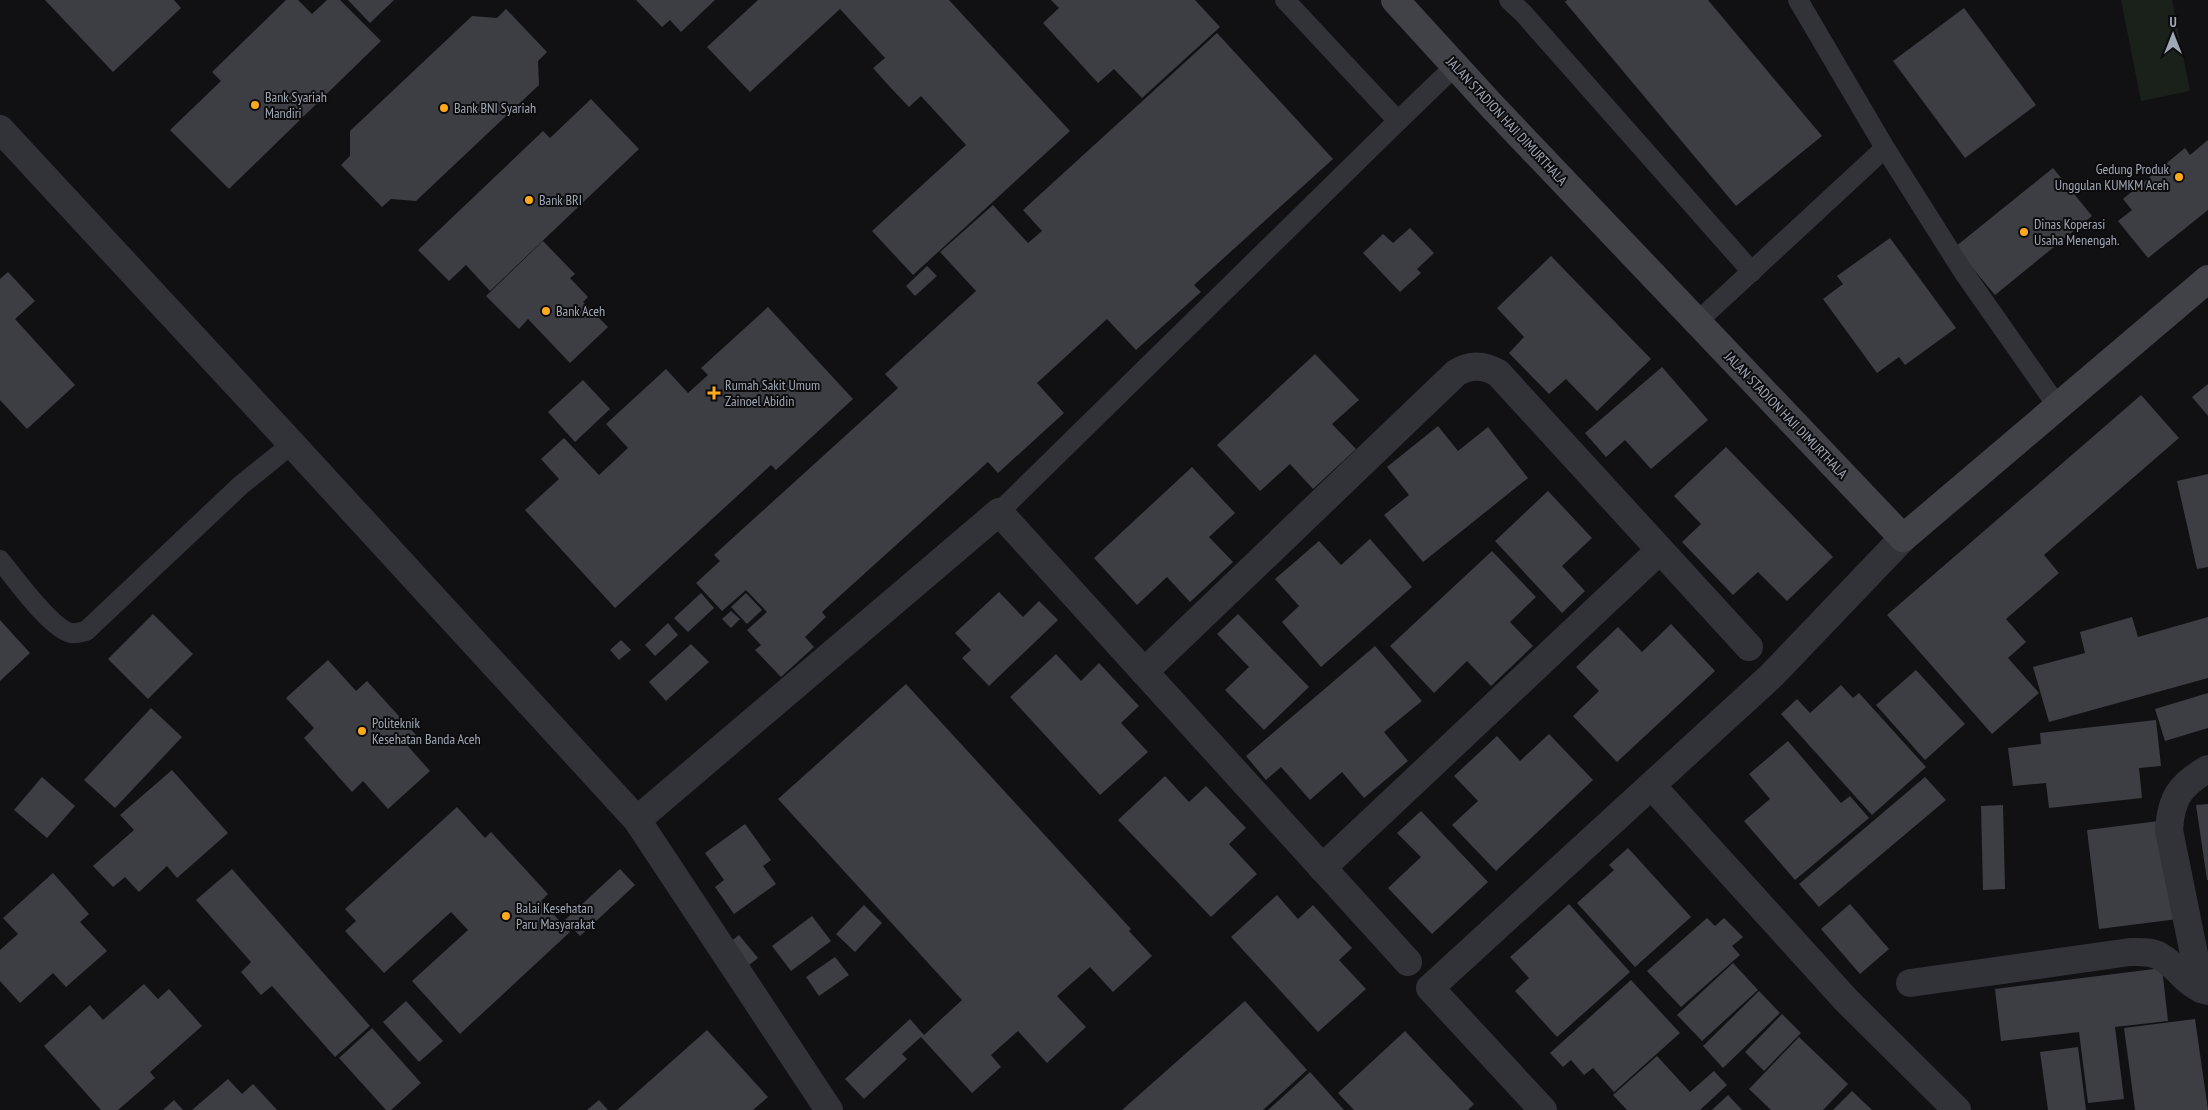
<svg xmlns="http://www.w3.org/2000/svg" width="2208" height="1110" viewBox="0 0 2208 1110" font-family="'PT Sans Narrow',sans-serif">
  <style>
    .green { fill: #19211a }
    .building { fill: #3d3e43 }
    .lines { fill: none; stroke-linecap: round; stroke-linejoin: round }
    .lane { stroke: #323338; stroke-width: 20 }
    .street { stroke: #323338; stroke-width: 28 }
    .secondary { stroke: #404248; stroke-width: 28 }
    .poi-dot { fill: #ffaa1d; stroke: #0c0c0e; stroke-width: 2 }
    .labels { text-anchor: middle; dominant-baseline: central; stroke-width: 4; stroke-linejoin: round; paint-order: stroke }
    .poi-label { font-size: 14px; fill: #a1a8b5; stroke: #0c0c0e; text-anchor: start }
    .street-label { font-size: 14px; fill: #a1a8b5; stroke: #0c0c0e }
  </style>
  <rect width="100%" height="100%" fill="#111113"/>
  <path class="green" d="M2121 0H2172L2190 91 2141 101Z"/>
  <g class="building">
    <path d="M45 0H174L181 8 113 72Z"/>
    <path d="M286 0H298L312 14 327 0H340L381 41 229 189 170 130 221 81 212 72Z"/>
    <path d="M348 0H394L370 23Z"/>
    <path d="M636 0H715L681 32 670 20 662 27Z"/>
    <path d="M758 0H949L1070 131 913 275 872 231 966 145 921 96 909 107 890 87 873 68 885 58 840 9 750 92 707 47Z"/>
    <path d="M1051 0H1195L1220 27 1142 98 1114 69 1098 83 1043 23 1059 8Z"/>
    <path d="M1567 0H1708L1822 136 1736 206 1565 2Z"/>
    <path d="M1964 8 2036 105 1965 158 1893 61Z"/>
    <path d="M506 9 547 52 538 61 539 85 416 201 391 199 382 207 341 165 350 156V131L472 16 497 18Z"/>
    <path d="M1217 33 1333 159 1194 285 1201 292 1136 350 1107 319 1037 383 1064 413 998 473 988 462 822 612 826 617 805 637 814 647 781 677 755 650 761 645 747 630 767 612 746 590 722 611 696 583 720 561 714 555 898 388 885 374 976 291 940 252 993 205 1028 243 1042 231 1023 210Z"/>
    <path d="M591 99 639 149 490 291 466 265 449 281 418 250 543 131 550 138Z"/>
    <path d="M2208 140V210L2148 258 2118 221 2132 210 2123 199 2185 148 2190 155Z"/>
    <path d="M2053 168 2092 216 1995 295 1955 247Z"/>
    <path d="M1410 228 1434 253 1417 269 1421 273 1400 292 1363 253 1383 234 1393 243Z"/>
    <path d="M1890 238 1956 328 1905 365 1899 357 1877 373 1823 299 1843 284 1837 276Z"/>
    <path d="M543 241 575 274 570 278 588 297 583 302 608 327 570 363 528 319 519 329 486 296Z"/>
    <path d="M1551 256 1651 359 1597 411 1566 379 1549 394 1509 353 1524 337 1497 308Z"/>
    <path d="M927 266 937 276 915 296 906 286Z"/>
    <path d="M8 272 35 301 15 319 75 385 27 429 0 400V279Z"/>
    <path d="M768 307 853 399 776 470 771 465 615 608 525 510 559 479 541 459 564 438 599 475 628 448 606 424 666 369 688 393 708 375 701 368Z"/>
    <path d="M1315 354 1359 400 1332 424 1356 449 1313 489 1290 464 1260 491 1217 445Z"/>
    <path d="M1662 367 1708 420 1651 469 1625 440 1606 457 1585 433Z"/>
    <path d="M583 380 610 409 575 442 548 412Z"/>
    <path d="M2208 384V416L2192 397Z"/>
    <path d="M2141 395 2179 438 2044 555 2059 573 2006 619 2026 642 2008 658 2039 693 1992 734 1887 615Z"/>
    <path d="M1438 426 1458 451 1488 427 1528 478 1423 562 1384 515 1409 495 1387 467Z"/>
    <path d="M1726 447 1833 557 1787 601 1758 572 1733 595 1682 542 1701 524 1674 496Z"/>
    <path d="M1192 467 1235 513 1209 537 1233 562 1190 602 1167 577 1137 605 1094 558Z"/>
    <path d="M2208 474V567L2197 569 2177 481Z"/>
    <path d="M1548 491 1592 538 1562 566 1585 591 1562 613 1495 541Z"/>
    <path d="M1370 539 1412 587 1321 667 1282 622 1299 606 1275 579 1319 541 1341 565Z"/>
    <path d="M1492 551 1536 597 1510 622 1533 646 1491 686 1467 661 1434 693 1390 646Z"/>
    <path d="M999 592 1023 617 1039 601 1058 620 989 686 962 658 971 650 955 633Z"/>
    <path d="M701 593 714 608 688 632 674 618Z"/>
    <path d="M746 593 762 610 747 624 731 607Z"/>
    <path d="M731 611 740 619 731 628 722 619Z"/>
    <path d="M153 614 193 654 148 699 108 659Z"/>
    <path d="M1238 614 1309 687 1264 730 1225 690 1249 667 1217 634Z"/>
    <path d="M2132 617 2138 637 2208 617V678L2049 722 2033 667 2085 653 2080 632Z"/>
    <path d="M0 620 30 653 0 681Z"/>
    <path d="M668 623 678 635 655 656 645 645Z"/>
    <path d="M1671 624 1715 671 1617 762 1573 716 1599 691 1576 667 1618 627 1642 652Z"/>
    <path d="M621 640 631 650 619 660 610 650Z"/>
    <path d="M691 644 709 662 666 701 649 682Z"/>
    <path d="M1375 646 1422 701 1384 732 1408 761 1364 798 1342 772 1310 800 1281 767 1266 780 1246 756Z"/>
    <path d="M1056 654 1081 681 1099 663 1139 706 1121 723 1148 752 1100 795 1010 697Z"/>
    <path d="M328 660 356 691 367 681 416 735 406 744 430 771 388 809 363 781 352 792 304 738 314 728 286 698Z"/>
    <path d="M1916 670 1965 724 1925 760 1876 705Z"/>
    <path d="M906 684 1131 929 1129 931 1152 956 1113 992 1090 967 1057 996 1086 1027 1047 1063 1018 1031 991 1055 1001 1067 972 1093 921 1037 902 1054 907 1059 864 1099 845 1079 910 1019 924 1035 962 1000 778 799Z"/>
    <path d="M1841 685 1853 698 1859 693 1926 767 1872 815 1781 714 1797 699 1810 713Z"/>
    <path d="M2208 693V728L2165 741 2155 709Z"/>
    <path d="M151 708 182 737 115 808 84 780Z"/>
    <path d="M2156 720 2161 766 2139 768 2142 798 2049 808 2046 783 2013 786 2008 748 2041 744 2040 733Z"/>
    <path d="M1549 734 1593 780 1496 871 1452 825 1478 801 1454 776 1497 736 1520 761Z"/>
    <path d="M1788 741 1841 803 1850 796 1869 818 1795 880 1744 821 1770 799 1749 774Z"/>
    <path d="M172 770 228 833 177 878 167 866 139 892 125 877 113 887 93 866 134 830 120 815Z"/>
    <path d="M1165 776 1189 802 1206 786 1246 828 1229 844 1257 874 1211 917 1118 820Z"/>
    <path d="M42 777 75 806 47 838 14 810Z"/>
    <path d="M1925 777 1946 800 1819 907 1799 884Z"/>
    <path d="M2208 804V880H2207L2196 805Z"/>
    <path d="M2003 805 2005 889 1983 890 1981 806Z"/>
    <path d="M457 807 485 838 491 832 548 894 541 901 570 932 460 1034 412 981 468 930 451 912 384 973 345 931 356 921 345 909Z"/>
    <path d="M1421 811 1488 882 1432 934 1388 888 1421 857 1397 833Z"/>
    <path d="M2167 820 2178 919 2099 929 2087 830Z"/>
    <path d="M745 824 771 860 763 866 776 884 734 914 715 887 724 880 705 853Z"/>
    <path d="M1628 848 1691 917 1635 967 1577 903 1614 870 1609 865Z"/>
    <path d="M232 869 370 1026 335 1057 272 986 261 995 241 972 251 962 196 900Z"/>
    <path d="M620 869 635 885 580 936 565 920Z"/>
    <path d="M53 873 89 914 80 922 107 951 66 987 53 973 20 1003 0 981V950L18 934 3 918Z"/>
    <path d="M1277 895 1298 919 1313 905 1352 948 1339 960 1366 989 1318 1032 1231 937Z"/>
    <path d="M1569 904 1630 972 1557 1037 1515 991 1529 978 1510 957Z"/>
    <path d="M1850 904 1889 949 1860 974 1821 929Z"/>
    <path d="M864 905 882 923 855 952 836 934Z"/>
    <path d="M812 916 831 941 791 971 772 946Z"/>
    <path d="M1707 918 1715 926 1724 918 1743 937 1732 946 1740 955 1681 1007 1647 971Z"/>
    <path d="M739 935 758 958 744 969 725 946Z"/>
    <path d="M835 957 849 975 819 996 806 977Z"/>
    <path d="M1733 963 1758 990 1702 1041 1677 1015Z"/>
    <path d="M2162 968 2168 1021 2115 1027 2124 1099 2088 1103 2079 1032 2001 1041 1995 989Z"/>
    <path d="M1631 980 1680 1033 1614 1092 1593 1068 1584 1075 1571 1060 1563 1067 1550 1053Z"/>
    <path d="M144 984 158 999 169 989 202 1026 150 1072 155 1078 118 1110H101L44 1046 90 1005 103 1020Z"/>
    <path d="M1759 991 1780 1013 1723 1068 1703 1046Z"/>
    <path d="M406 1001 443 1041 419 1062 383 1022Z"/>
    <path d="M1245 1001 1307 1070 1263 1110H1122Z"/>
    <path d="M1782 1014 1801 1033 1764 1071 1745 1052Z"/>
    <path d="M2195 1019 2208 1110H2135L2124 1028Z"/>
    <path d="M372 1028 421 1083 391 1110H386L339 1058Z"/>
    <path d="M707 1030 768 1097 753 1110H617Z"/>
    <path d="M1405 1031 1474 1104 1468 1110H1354L1338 1093Z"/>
    <path d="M1799 1037 1848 1084 1823 1110H1771L1749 1089Z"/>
    <path d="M2078 1047 2086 1110H2048L2040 1052Z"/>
    <path d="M1657 1056 1690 1092 1714 1071 1727 1085 1700 1110H1627L1613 1095Z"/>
    <path d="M1310 1072 1344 1110H1268Z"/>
    <path d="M228 1079 242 1094 253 1084 277 1110H192Z"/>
    <path d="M1852 1091 1872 1110H1833Z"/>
    <path d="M1728 1095 1742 1110H1712Z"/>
    <path d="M174 1100 183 1110H163Z"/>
    <path d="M599 1100 608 1110H587Z"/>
  </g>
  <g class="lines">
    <g class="lane">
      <path d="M1509 0 1523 13 1752 272"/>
      <path d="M1798 0 1885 148 1964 273 2058 407"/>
      <path d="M1398 121 1455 66"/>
      <path d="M1697 322 1885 148"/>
      <path d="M999 512 1398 121 1285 0"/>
      <path d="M0 560C14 577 51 629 71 633 75 634 82 632 86 631L241 485 292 444"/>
    </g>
    <g class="street">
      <path d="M0 129 292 444 637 820 829 1110"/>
      <path d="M1144 672 1456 373C1470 364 1484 365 1498 373L1749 647"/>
      <path d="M1652 786 1847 1001 1957 1110"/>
      <path d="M637 820 999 512 1408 962"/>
      <path d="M1322 868 1660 550"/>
      <path d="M1910 983 2130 952C2141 952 2152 951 2161 957 2178 966 2187 986 2208 991"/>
      <path d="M2201 989 2169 830C2171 798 2180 785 2208 769"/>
      <path d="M1543 1110 1430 988 1772 675 1903 538"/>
    </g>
    <path class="secondary" d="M1395 0 1490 104 1903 538 2208 279"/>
  </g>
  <g class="poi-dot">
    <circle cx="255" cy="105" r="5"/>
    <circle cx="444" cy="108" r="5"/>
    <circle cx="2179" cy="177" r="5"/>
    <circle cx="529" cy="200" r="5"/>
    <circle cx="2024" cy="232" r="5"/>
    <circle cx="546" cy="311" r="5"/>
    <path d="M711.5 385.5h5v5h5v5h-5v5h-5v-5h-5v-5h5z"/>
    <circle cx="362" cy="731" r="5"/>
    <circle cx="506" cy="916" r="5"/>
  </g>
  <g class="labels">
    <g class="poi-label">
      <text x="265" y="97">Bank Syariah<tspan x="265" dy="16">Mandiri</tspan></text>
      <text x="454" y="108">Bank BNI Syariah</text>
      <text x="2169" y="169" text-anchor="end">Gedung Produk<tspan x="2169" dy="16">Unggulan KUMKM Aceh</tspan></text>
      <text x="539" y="200">Bank BRI</text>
      <text x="2034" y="224">Dinas Koperasi<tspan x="2034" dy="16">Usaha Menengah.</tspan></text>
      <text x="556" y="311">Bank Aceh</text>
      <text x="725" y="385">Rumah Sakit Umum<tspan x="725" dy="16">Zainoel Abidin</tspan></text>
      <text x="372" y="723">Politeknik<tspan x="372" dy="16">Kesehatan Banda Aceh</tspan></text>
      <text x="516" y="908">Balai Kesehatan<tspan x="516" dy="16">Paru Masyarakat</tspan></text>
    </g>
    <g class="street-label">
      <text transform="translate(1507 121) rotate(47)">JALAN STADION HAJI DIMURTHALA</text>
      <text transform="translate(1786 415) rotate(46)">JALAN STADION HAJI DIMURTHALA</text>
    </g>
  </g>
  <g transform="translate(2173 35)" stroke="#0c0c0e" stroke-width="4" paint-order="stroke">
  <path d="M0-4L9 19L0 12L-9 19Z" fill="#a1a8b5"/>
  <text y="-8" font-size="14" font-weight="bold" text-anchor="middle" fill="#a1a8b5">U</text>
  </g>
</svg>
